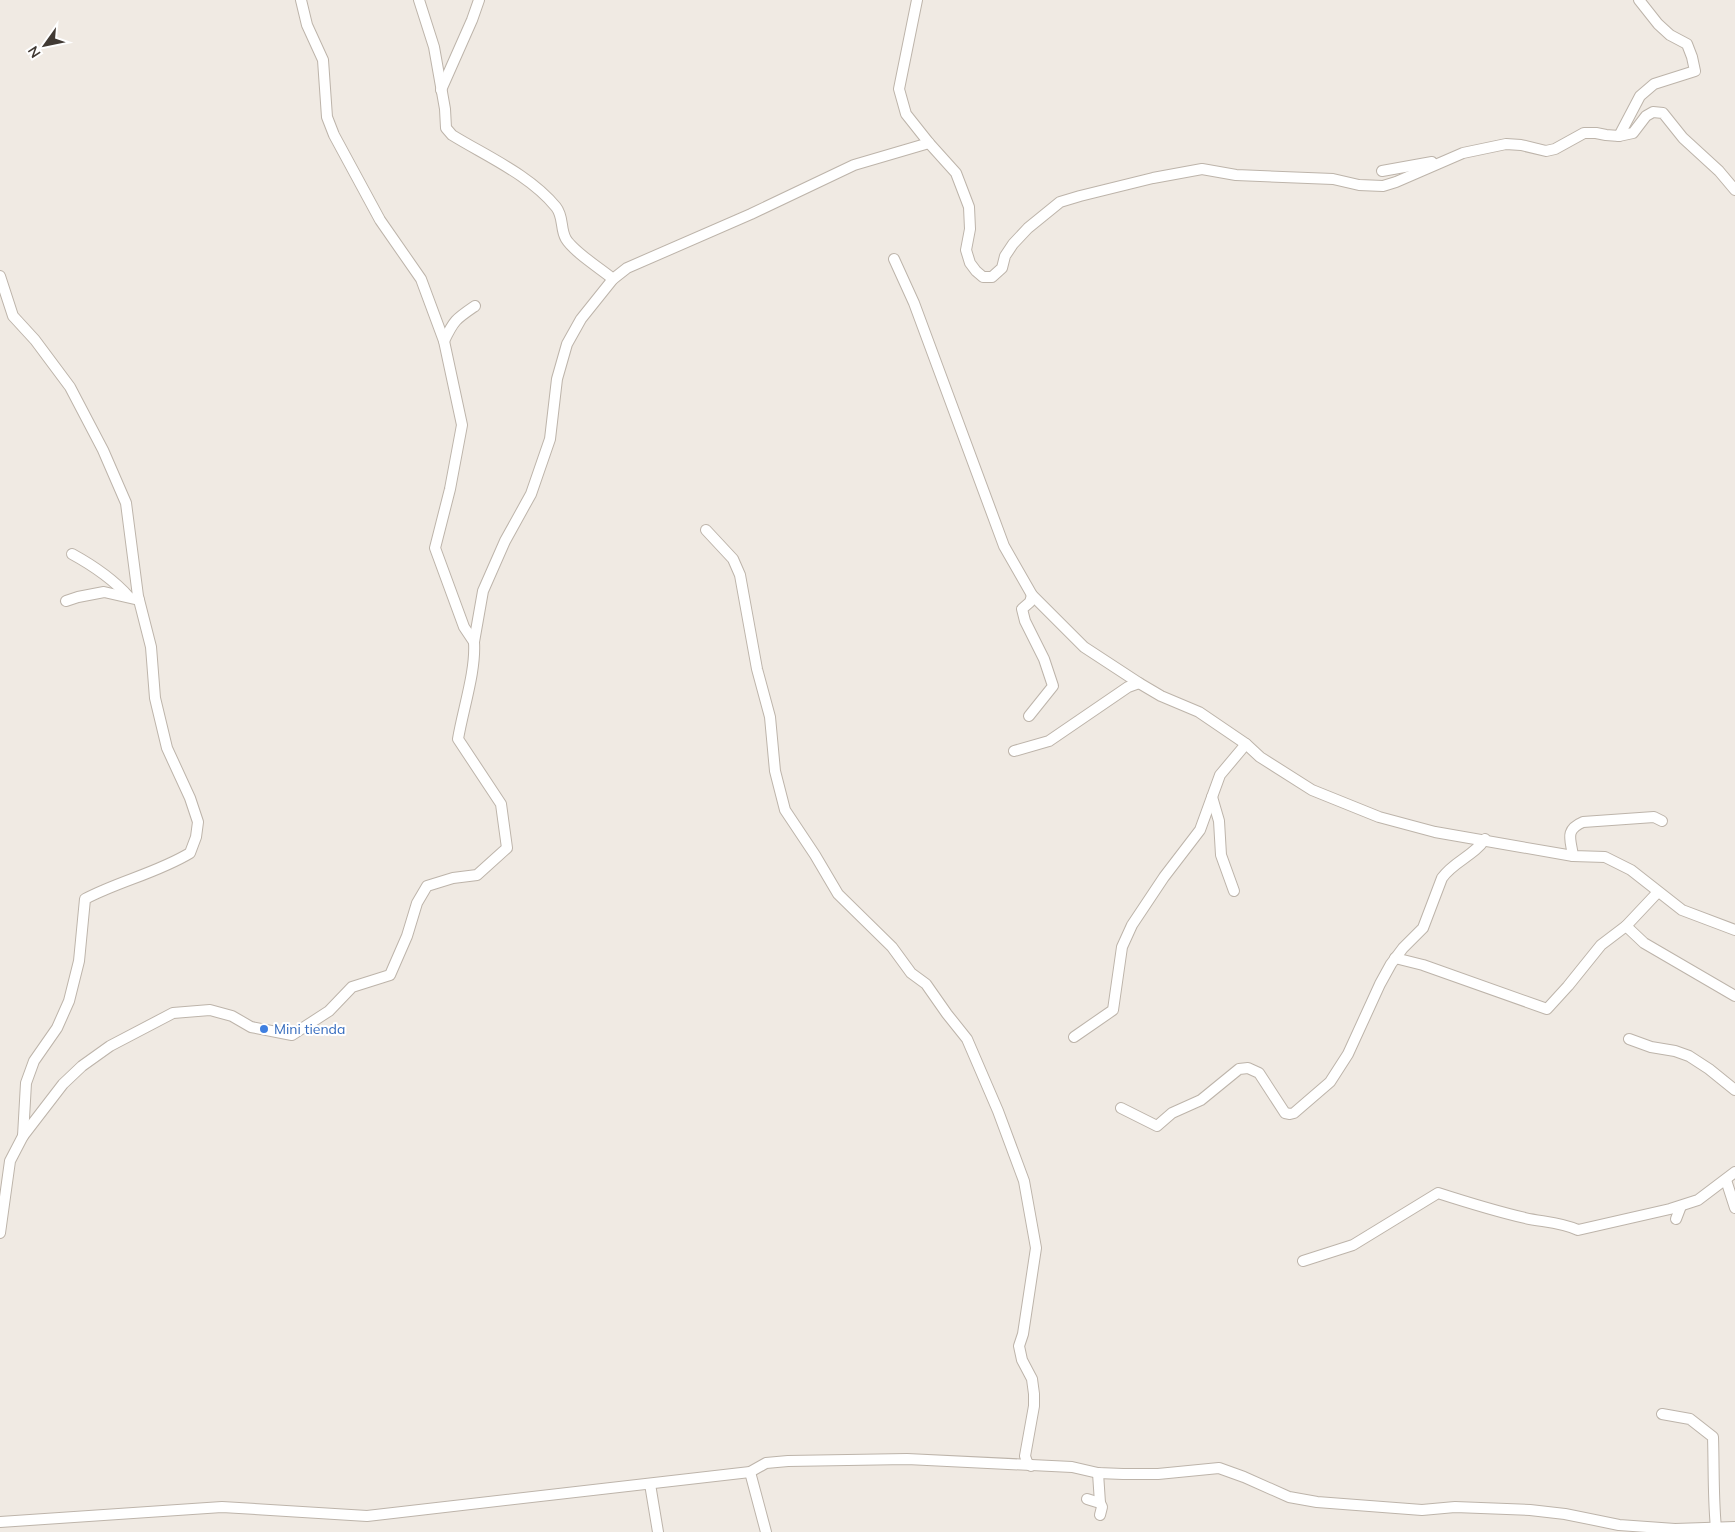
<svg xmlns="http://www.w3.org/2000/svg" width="1735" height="1532" viewBox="0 0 1735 1532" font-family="Mulish,sans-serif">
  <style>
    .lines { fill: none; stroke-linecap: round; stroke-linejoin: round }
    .minor-casing { stroke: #bdb4aa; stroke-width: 12 }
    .minor { stroke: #fff; stroke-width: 10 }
    .shop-dot { fill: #3f7fe0; stroke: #fff; stroke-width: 2 }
    .labels { text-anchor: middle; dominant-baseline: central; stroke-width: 4; stroke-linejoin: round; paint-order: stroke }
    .shop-label { font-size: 14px; fill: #366cbe; stroke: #fff; text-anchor: start }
  </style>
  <rect width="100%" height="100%" fill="#f0eae3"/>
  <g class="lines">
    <defs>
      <g id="minor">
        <path d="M301 0 307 25 323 60 327 117 334 135 380 220 421 279 444 341 462 425 450 489 435 548 464 627 474 642"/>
        <path d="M419 0 434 47 445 109 446 128 452 135C486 156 530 175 556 207 564 217 560 229 566 239 574 252 601 269 613 279"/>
        <path d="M917 0 899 89 906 114 929 143 956 173 969 207 970 229 966 250 970 263 976 271 983 277H992L1002 268 1005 256 1013 244 1028 228 1060 202 1080 196 1153 178 1202 169 1236 175 1333 179 1359 185 1383 186 1396 182 1463 153 1506 144 1521 145 1546 151 1555 149 1584 133H1596L1606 135 1619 136 1633 133 1646 116 1653 112 1663 113 1683 138 1719 171 1735 190"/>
        <path d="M441 90 472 20 479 0"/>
        <path d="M1619 136 1640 96 1654 84 1695 71 1692 57 1687 44 1670 35 1658 24 1639 0"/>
        <path d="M1382 171 1432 162"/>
        <path d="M894 259 914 303 1004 546 1032 595 1084 647 1139 683 1161 696 1199 712 1246 744 1260 757 1312 790 1379 817 1435 832 1573 856 1605 857 1631 870 1682 910 1735 930"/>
        <path d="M0 276 13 316 35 340 70 387 103 450 126 503 138 596 151 647 155 698 167 748 190 798 198 822 196 837 190 853C157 873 119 881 85 899L79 961 69 1001 57 1028 34 1061 26 1083 23 1136"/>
        <path d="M444 341C454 320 456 319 475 306"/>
        <path d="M706 530 733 559 740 575 757 669 770 717 775 771 785 810 815 855 838 894 892 947 911 973 926 984 947 1014 967 1039 998 1111 1024 1181 1036 1248 1023 1334 1019 1346 1022 1360 1032 1379 1034 1394V1406L1025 1456 1027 1462 1031 1466"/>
        <path d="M72 554C94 566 112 578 129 597"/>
        <path d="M66 601 78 597 104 592 139 600"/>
        <path d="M1029 716 1053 686 1044 659 1025 621 1022 609 1030 602 1032 595"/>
        <path d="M1014 751 1049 741 1128 687 1139 683"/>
        <path d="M1212 797 1219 821 1221 855 1234 891"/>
        <path d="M1573 856C1571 840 1564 830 1583 822L1654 817 1662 821"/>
        <path d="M1626 926 1644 943 1735 996"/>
        <path d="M1395 958 1423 965 1547 1009 1568 986 1601 945 1626 926 1658 892"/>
        <path d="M1074 1037 1113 1010 1122 947 1132 925 1164 877 1200 830 1220 775 1246 744"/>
        <path d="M1629 1039 1651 1047 1675 1051 1689 1056 1709 1069 1735 1090"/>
        <path d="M1121 1108 1157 1126 1172 1113 1201 1100 1239 1069 1248 1068 1259 1073 1285 1113 1290 1114 1294 1113 1330 1082 1348 1054 1380 984 1391 964 1403 948 1423 928 1442 878C1454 861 1474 856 1485 839"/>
        <path d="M1726 1180 1735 1208"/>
        <path d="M1676 1219 1681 1206"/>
        <path d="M0 1233 10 1161 23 1136 63 1084 82 1066 110 1046 173 1013 210 1010 232 1016 251 1027 292 1035 329 1011 352 987 390 975 407 936 417 903 427 886 453 878 477 875 507 848 501 804 458 739C463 709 476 671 474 642L483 591 505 541 531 494 550 439 557 379 567 344 581 319 613 279 627 268 751 214 854 165 929 143"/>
        <path d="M1303 1261 1353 1245 1438 1193C1466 1202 1495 1211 1525 1218 1543 1222 1561 1222 1578 1230L1670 1209 1698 1200 1735 1172"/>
        <path d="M1662 1414 1690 1419 1713 1437C1714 1467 1713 1498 1716 1528"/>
        <path d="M750 1472 766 1532"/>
        <path d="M1098 1473 1100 1503"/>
        <path d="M650 1484 658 1532"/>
        <path d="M1087 1499 1100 1503 1102 1507 1100 1515"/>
        <path d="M0 1522 222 1507 367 1516 750 1472 766 1463 788 1461 907 1459 1072 1467 1098 1473 1123 1474H1158L1219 1468 1244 1477 1289 1497 1317 1502 1422 1510 1455 1507 1530 1510 1565 1514 1619 1525 1675 1529 1735 1527"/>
      </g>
    </defs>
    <use href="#minor" class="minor-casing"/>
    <use href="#minor" class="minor"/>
  </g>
  <circle class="shop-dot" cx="264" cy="1029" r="5"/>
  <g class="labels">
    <g class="shop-label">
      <text x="274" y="1029">Mini tienda</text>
    </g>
  </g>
  <g transform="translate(45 45) rotate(237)" stroke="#ffffff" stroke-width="4" paint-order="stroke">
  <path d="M0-4L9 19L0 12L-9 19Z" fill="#413a34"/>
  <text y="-8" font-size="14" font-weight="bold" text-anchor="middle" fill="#413a34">N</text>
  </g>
</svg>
